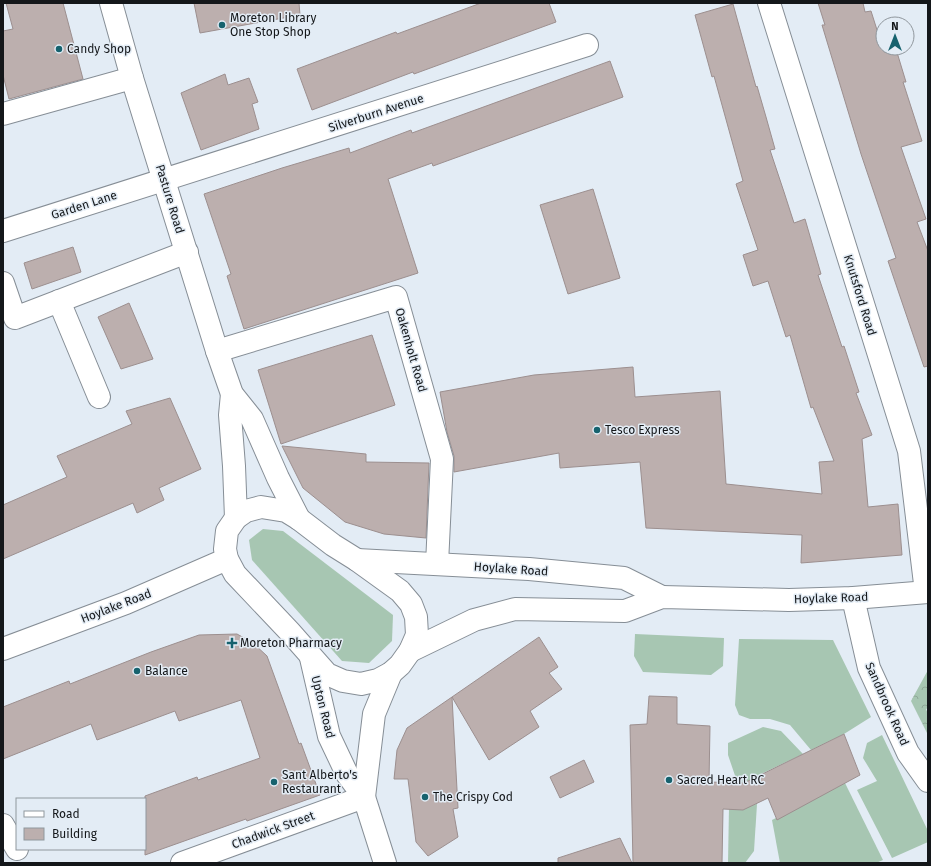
<svg xmlns="http://www.w3.org/2000/svg" width="931" height="866" viewBox="0 0 931 866" font-family="'Fira Sans',sans-serif">
  <style>
    .grass { fill: #a7c6b2 }
    .forest { fill: url(#forest-crowns) }
    .building { fill: #bcafae; stroke: #9c8f8f }
    .lines { fill: none; stroke-linecap: round; stroke-linejoin: round }
    .minor-casing { stroke: #868e96; stroke-width: 24 }
    .major-casing { stroke: #868e96; stroke-width: 24 }
    .minor { stroke: #fff; stroke-width: 22 }
    .major { stroke: #fff; stroke-width: 22 }
    .poi-dot { fill: #16626e; stroke: #e3ecf5; stroke-width: 1.5 }
    .labels { text-anchor: middle; dominant-baseline: central; stroke-width: 3; stroke-linejoin: round; paint-order: stroke }
    .poi-label { font-size: 12px; fill: #14171a; stroke: #e3ecf5; text-anchor: start }
    .street-label { font-size: 12px; fill: #14171a; stroke: #e3ecf5 }
  </style>
  <defs>
    <pattern id="forest-crowns" width="20" height="18" patternUnits="userSpaceOnUse"><rect width="20" height="18" fill="#a7c6b2"/><path d="M2 6a3 3 0 1 1 6 0M12 15a3 3 0 1 1 6 0" fill="none" stroke="#8fa998"/></pattern>
  </defs>
  <rect width="100%" height="100%" fill="#e3ecf5"/>
  <g class="grass">
    <path d="M263 529 283 531 393 615 392 641 369 663 342 661 252 560 249 540Z"/>
    <path d="M635 634 724 638 723 666 711 675 643 672 634 656Z"/>
    <path d="M739 639 833 640 871 717 844 734 811 750 790 725 770 719H750L739 715 735 705Z"/>
    <path d="M763 727 781 731 803 754 757 776 763 788 743 799 728 755V743Z"/>
    <path d="M882 735 928 831V842L892 858 857 790 877 781 863 758 867 743Z"/>
    <path d="M845 783 883 860 876 863H780L772 820Z"/>
    <path d="M757 804 754 851 745 863H728L729 807Z"/>
  </g>
  <path class="forest" d="M928 670V708L926 709 928 714V735L911 701Z"/>
  <g class="building">
    <path d="M6 3H63L83 79 9 99 3 75V31L13 29Z"/>
    <path d="M194 3H299L300 15 200 33Z"/>
    <path d="M481 3H549L556 22 414 74 413 72 312 110 297 69 396 32 397 34Z"/>
    <path d="M818 3H863L865 12 871 11 884 52 896 49 906 82H903L922 141 901 147 926 219 917 222 928 251V366L924 367 888 261 896 258 861 154 822 25H825Z"/>
    <path d="M733 4 756 87 757 86 766 117 775 149 770 150 784 192 794 223 805 219 821 274 818 275 842 347 844 346 859 392 856 393 872 435 862 439 868 507 898 504 902 555 801 563 802 535 646 528 640 462 560 468 559 453 454 472V456L447 432 440 392 534 375 633 367 635 397 720 391 726 484 822 494 819 462 834 461 813 407 811 408 790 335 786 337 768 281 753 286 743 255 758 250 736 184 743 181 714 76 712 77 695 15Z"/>
    <path d="M610 61 623 97 433 166 432 163 388 179 418 273 244 329 227 276 231 274 204 194 282 168 349 148 350 153 411 130 412 133Z"/>
    <path d="M225 74 228 85 249 78 258 102 252 104 259 129 201 150 181 93Z"/>
    <path d="M593 189 620 278 568 294 540 205Z"/>
    <path d="M73 247 81 272 32 289 24 263Z"/>
    <path d="M129 303 153 359 121 369 98 317Z"/>
    <path d="M372 335 395 405 281 444 258 370Z"/>
    <path d="M170 398 201 469 159 488 164 500 137 513 133 503 3 559V505L67 477 57 456 132 424 126 411Z"/>
    <path d="M282 446 366 454V462L429 463 426 538 384 534 345 522 303 488Z"/>
    <path d="M237 634 253 643 267 656 299 744 301 743 320 795 247 821 246 819 145 855V796L197 777 198 780 260 758 241 700 179 721 175 711 97 740 91 724 3 759V707L69 681 70 684 151 652 199 635Z"/>
    <path d="M539 637 558 667 549 673 562 689 530 711 539 727 489 760 452 697Z"/>
    <path d="M649 696 677 697V724L710 726 709 782 744 783 844 734 860 775 777 820 768 798 743 810 723 809 722 863H633L630 725 647 724Z"/>
    <path d="M452 697 458 808 453 809 458 837 428 856 416 842 408 779H394L397 750 407 728Z"/>
    <path d="M584 760 594 782 560 798 550 777Z"/>
    <path d="M620 838 632 863H558V858Z"/>
  </g>
  <g class="lines">
    <defs>
      <g id="minor">
        <path d="M769 3 909 451 926 592"/>
        <path d="M3 114 132 78"/>
        <path d="M3 231 587 45"/>
        <path d="M3 283 15 318 187 252"/>
        <path d="M59 301 99 397"/>
        <path d="M217 351 396 297 442 459 437 564"/>
        <path d="M853 598 869 668 908 753 928 781"/>
        <path d="M3 825 17 849"/>
        <path d="M182 863 364 797"/>
      </g>
      <g id="major">
        <path d="M111 3 132 78 217 351 232 394 252 419 278 478 299 519"/>
        <path d="M232 394 230 415 234 466 236 518"/>
        <path d="M261 507 286 511 299 519 333 545 357 560 400 591 411 604 416 617 417 635 410 651 400 665 391 673 378 680 361 684 343 681 327 674 289 631 235 574 227 559 225 549 227 531 236 518 246 511Z"/>
        <path d="M357 560 529 569 624 578 662 597"/>
        <path d="M3 649 126 603 227 559"/>
        <path d="M410 651 474 620 515 609 625 611 662 597 789 600 853 598 928 592"/>
        <path d="M311 658 329 736 347 774 364 797 385 863"/>
        <path d="M364 797 374 714 391 673"/>
      </g>
    </defs>
    <use href="#minor" class="minor-casing"/>
    <use href="#major" class="major-casing"/>
    <use href="#minor" class="minor"/>
    <use href="#major" class="major"/>
  </g>
  <g class="poi-dot">
    <circle cx="222" cy="25" r="4"/>
    <circle cx="59" cy="49" r="4"/>
    <circle cx="597" cy="430" r="4"/>
    <path d="M230 637h4v4h4v4h-4v4h-4v-4h-4v-4h4z"/>
    <circle cx="137" cy="671" r="4"/>
    <circle cx="669" cy="780" r="4"/>
    <circle cx="274" cy="782" r="4"/>
    <circle cx="425" cy="797" r="4"/>
  </g>
  <g class="labels">
    <g class="poi-label">
      <text x="230" y="18">Moreton Library<tspan x="230" dy="14">One Stop Shop</tspan></text>
      <text x="67" y="49">Candy Shop</text>
      <text x="605" y="430">Tesco Express</text>
      <text x="240" y="643">Moreton Pharmacy</text>
      <text x="145" y="671">Balance</text>
      <text x="282" y="775">Sant Alberto's<tspan x="282" dy="14">Restaurant</tspan></text>
      <text x="677" y="780">Sacred Heart RC</text>
      <text x="433" y="797">The Crispy Cod</text>
    </g>
    <g class="street-label">
      <text transform="translate(376 113) rotate(-18)">Silverburn Avenue</text>
      <text transform="translate(170 199) rotate(73)">Pasture Road</text>
      <text transform="translate(84 205) rotate(-18)">Garden Lane</text>
      <text transform="translate(860 295) rotate(73)">Knutsford Road</text>
      <text transform="translate(411 350) rotate(74)">Oakenholt Road</text>
      <text transform="translate(511 569) rotate(4)">Hoylake Road</text>
      <text transform="translate(831 598) rotate(-2)">Hoylake Road</text>
      <text transform="translate(116 606) rotate(-21)">Hoylake Road</text>
      <text transform="translate(887 704) rotate(66)">Sandbrook Road</text>
      <text transform="translate(323 707) rotate(76)">Upton Road</text>
      <text transform="translate(273 830) rotate(-20)">Chadwick Street</text>
    </g>
  </g>
  <rect width="931" height="866" fill="none" stroke="#14171a" stroke-width="8"/>
  <rect x="16" y="798" width="130" height="52" fill="#e3ecf5" stroke="#90979d"/>
  <rect x="24" y="811" width="20" height="6" fill="#ffffff" stroke="#90979d"/>
  <text x="52" y="818" font-size="12" fill="#14171a">Road</text>
  <rect x="24" y="828" width="20" height="12" fill="#bcafae" stroke="#90979d"/>
  <text x="52" y="838" font-size="12" fill="#14171a">Building</text>
  <g transform="translate(895 36)"><circle r="19" fill="#e3ecf5" stroke="#90979d"/>
  <path d="M0-3L7 15L0 10L-7 15Z" fill="#16626e"/>
  <text y="-6" font-size="11" font-weight="bold" text-anchor="middle" fill="#14171a">N</text>
  </g>
</svg>
